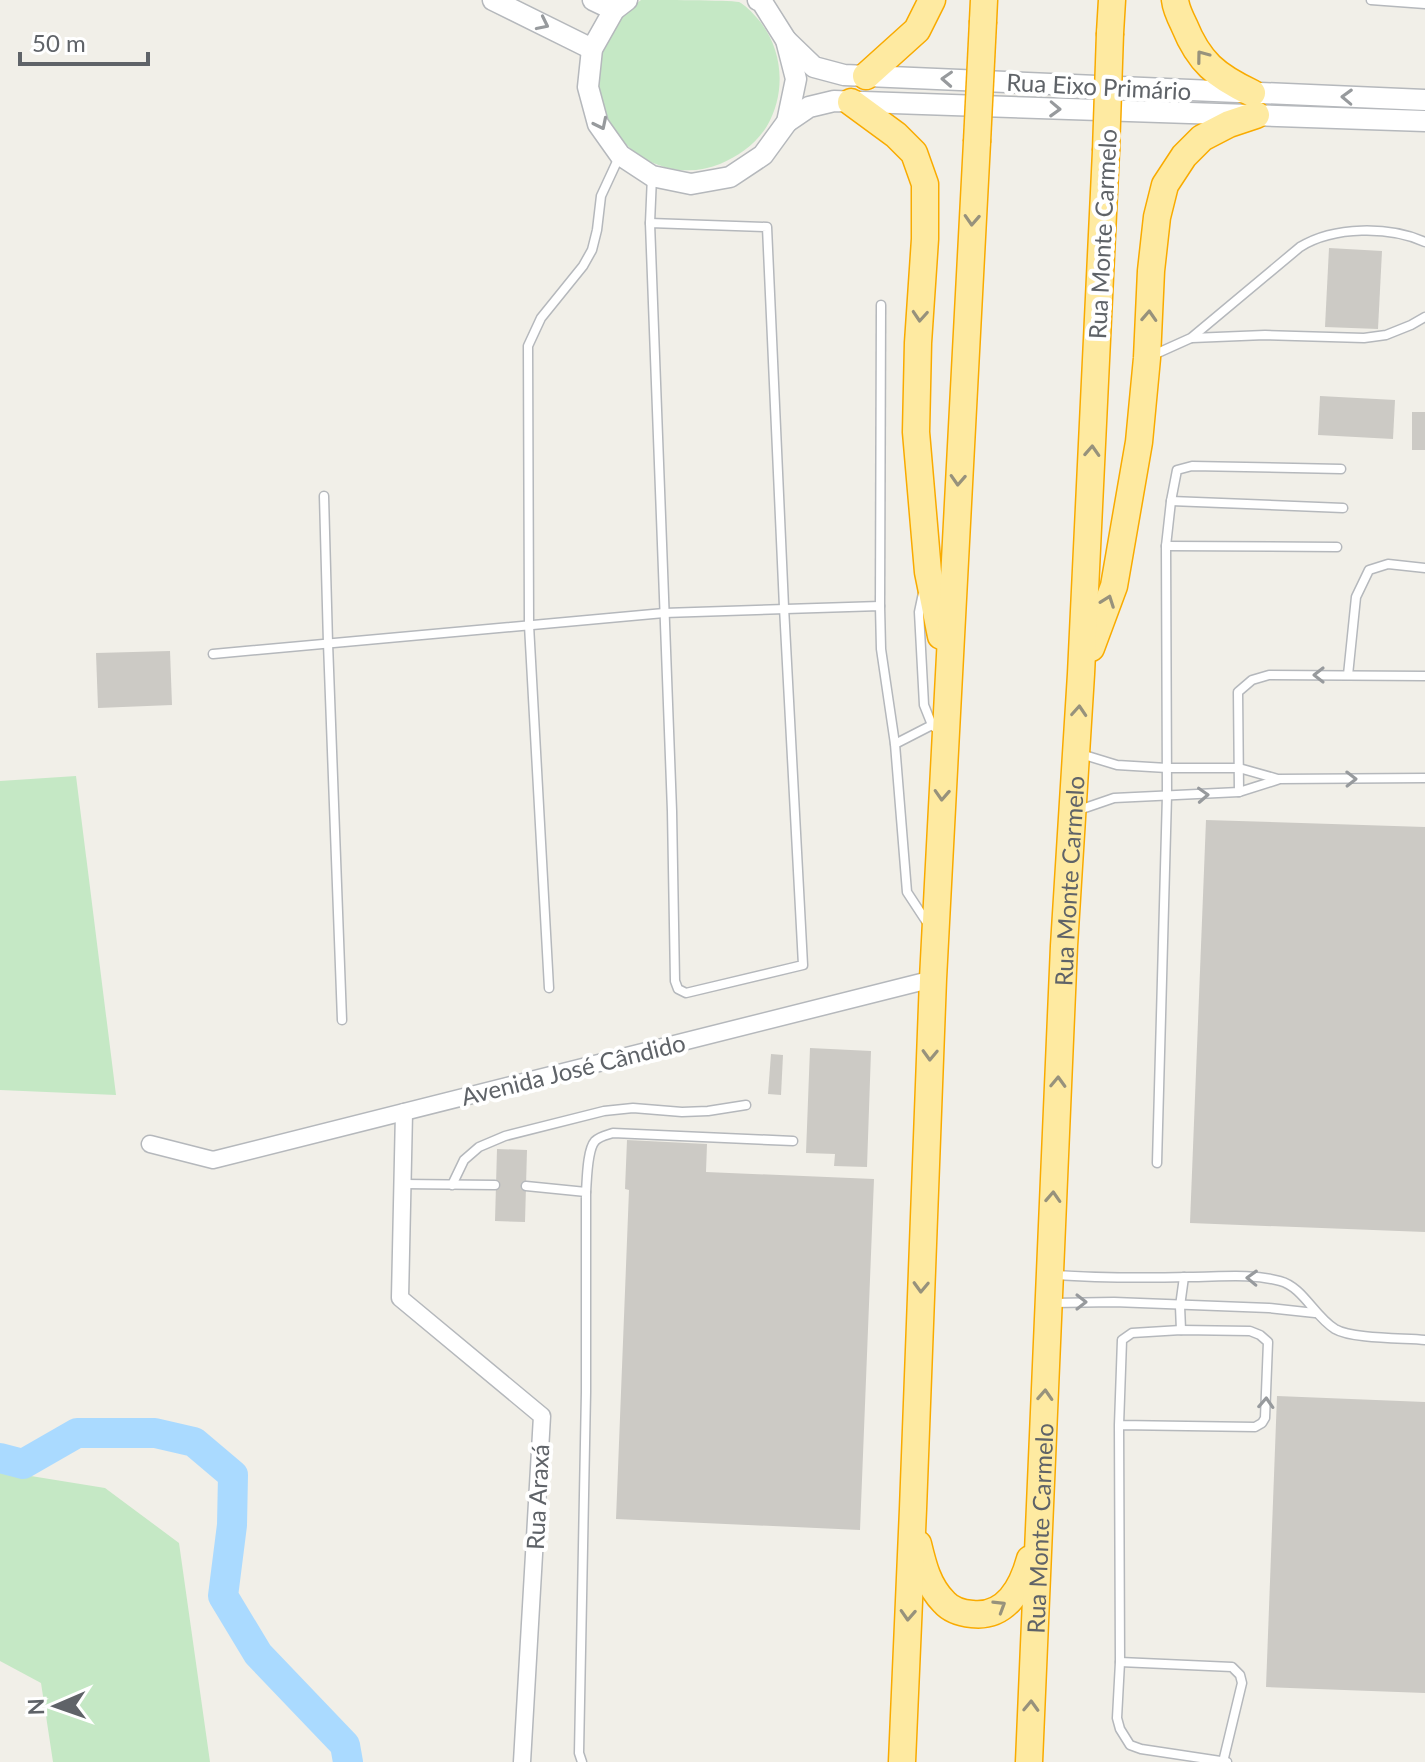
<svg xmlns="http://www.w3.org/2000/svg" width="1425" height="1762" viewBox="0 0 1425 1762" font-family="Lato,sans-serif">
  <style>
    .green { fill: #c5e8c5 }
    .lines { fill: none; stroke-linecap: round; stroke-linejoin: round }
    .river { stroke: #aadaff; stroke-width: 30 }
    .building { fill: #cccac5 }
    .service-casing { stroke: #b5b8bc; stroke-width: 11 }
    .minor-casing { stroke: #b5b8bc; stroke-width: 19 }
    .tertiary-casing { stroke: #b5b8bc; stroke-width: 23 }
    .trunk-casing { stroke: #f9ab00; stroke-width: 29 }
    .service { stroke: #fff; stroke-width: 8 }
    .minor { stroke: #fff; stroke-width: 16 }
    .tertiary { stroke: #fff; stroke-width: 20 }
    .trunk { stroke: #feeaa1; stroke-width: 26 }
    .trunk-bridge-casing { stroke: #f9ab00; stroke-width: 29; stroke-linecap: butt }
    .trunk-bridge { stroke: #feeaa1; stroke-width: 26 }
    .oneway { stroke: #979a9d }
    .oneway2 { stroke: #97927c }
    .labels { text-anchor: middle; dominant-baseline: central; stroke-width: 8; stroke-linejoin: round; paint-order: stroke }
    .street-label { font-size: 24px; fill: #5f6368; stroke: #fff }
  </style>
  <rect width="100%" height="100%" fill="#f1efe8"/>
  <g class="green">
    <path d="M641 0C658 0 728 0 739 2 745 5 752 12 757 18 783 47 787 92 767 126 756 144 739 156 720 164 651 192 580 122 601 52 608 30 623 14 641 0Z"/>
    <path d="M76 776 116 1095 0 1090V781Z"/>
    <path d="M0 1471 105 1488 179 1543 210 1762H53L41 1683 0 1661Z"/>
  </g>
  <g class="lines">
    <path class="river" d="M0 1458 23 1464 77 1433H155L194 1442 233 1475 232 1525 223 1596 258 1654 345 1745 348 1762"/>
  </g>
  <g class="building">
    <path d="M1329 248 1382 251 1378 329 1325 327Z"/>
    <path d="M1320 396 1395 400 1393 439 1318 435Z"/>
    <rect x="1412" y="412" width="13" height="38"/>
    <path d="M170 651 172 705 98 708 96 653Z"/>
    <path d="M1206 820 1425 827V1232L1190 1223Z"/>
    <path d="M810 1048 871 1051 867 1167 834 1166 835 1154 806 1153Z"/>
    <path d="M771 1054 783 1055 781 1095 768 1094Z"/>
    <path d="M627 1140 707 1144 706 1172 874 1179 860 1530 616 1519 629 1190 625 1189Z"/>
    <path d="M497 1149 527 1150 525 1222 495 1221Z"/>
    <path d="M1277 1396 1425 1402V1693L1266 1687Z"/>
  </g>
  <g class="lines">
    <defs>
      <g id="service">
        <path d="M1371 0 1425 4"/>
        <path d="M650 223 767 227 784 607 803 965 686 993 678 989 675 981 672 811Z"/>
        <path d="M650 223 652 176"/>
        <path d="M1192 338 1265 335 1364 338 1386 335 1411 325 1425 317"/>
        <path d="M1151 356 1191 338 1300 247C1334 226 1389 226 1425 242"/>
        <path d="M324 496 328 643 342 1020"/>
        <path d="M1171 501 1343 508"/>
        <path d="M1166 546 1337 547"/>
        <path d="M923 593 919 612 924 705 932 725 941 733"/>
        <path d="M880 606 881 305"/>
        <path d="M213 654 664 613 880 606 881 649 895 744 907 892 928 924"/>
        <path d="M1348 675 1356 597 1369 570 1388 564 1425 568"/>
        <path d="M895 744 932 725"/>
        <path d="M1081 754 1117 765 1167 768H1239L1278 779 1425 778"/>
        <path d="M1239 792 1238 692 1252 680 1269 675 1425 676"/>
        <path d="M1079 810 1114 798 1239 792 1277 780"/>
        <path d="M549 988 529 625 528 346 541 318 583 266 592 250 597 230 601 196 620 155"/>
        <path d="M1157 1163 1167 795 1166 546 1171 501 1177 470 1192 466 1341 469"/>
        <path d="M403 1184 495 1185"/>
        <path d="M452 1185 464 1160 479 1147 505 1136 604 1111 633 1108 682 1112 708 1111 746 1105"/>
        <path d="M526 1186 586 1192V1392L579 1753 582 1762"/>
        <path d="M586 1192C587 1180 587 1150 595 1141 600 1136 607 1135 613 1133L793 1141"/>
        <path d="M1055 1275C1099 1278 1144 1278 1189 1277 1219 1277 1251 1273 1280 1281 1303 1287 1314 1316 1335 1329 1352 1339 1403 1338 1425 1340"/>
        <path d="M1053 1303 1114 1302 1269 1308 1315 1313"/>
        <path d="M1181 1330 1180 1306 1184 1277"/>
        <path d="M1119 1425 1255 1427 1262 1423 1265 1418 1268 1342 1260 1335 1250 1331 1181 1330 1132 1333 1122 1340 1119 1425 1120 1662 1117 1718 1120 1729 1130 1745 1141 1749 1227 1762"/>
        <path d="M1120 1662 1232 1667 1240 1675 1242 1683 1223 1762"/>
      </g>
      <g id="minor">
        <path d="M404 1112 400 1298 542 1416 522 1762"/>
        <path d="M150 1144 213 1160 933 979"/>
      </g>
      <g id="tertiary">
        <path d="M493 0 592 49"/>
        <path d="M593 0 614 10"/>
        <path d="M627 0 614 10 592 49 588 87 598 124 620 155 652 176 691 184 730 177 763 155 787 122 796 79 786 40 762 2 758 0"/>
        <path d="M786 40 814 67 844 75 1425 100"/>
        <path d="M787 122 809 107 834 101 1425 121"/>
      </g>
      <g id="trunk">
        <path d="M1175 0C1176 9 1180 17 1184 25 1199 62 1216 76 1252 93"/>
        <path d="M983 21 984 0"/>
        <path d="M1110 33 1112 0"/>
        <path d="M866 76 917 30 932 0"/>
        <path d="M851 102 896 135 914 153 925 184V239L918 343 916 432 928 572 941 636"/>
        <path d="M1091 648 1114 586 1139 442 1147 358 1151 271 1157 217 1165 185 1184 156 1202 138 1229 124 1256 115"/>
        <path d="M918 1544C923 1565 928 1586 944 1602 951 1610 961 1613 972 1614 1006 1618 1022 1588 1030 1559"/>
        <path d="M902 1762 913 1509 933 979 977 142"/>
        <path id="s1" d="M1029 1762 1064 946 1081 674 1106 151"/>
      </g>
    </defs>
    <use href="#service" class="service-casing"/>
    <use href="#minor" class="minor-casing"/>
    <use href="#tertiary" class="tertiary-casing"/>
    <use href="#trunk" class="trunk-casing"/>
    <use href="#service" class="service"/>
    <use href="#minor" class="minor"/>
    <use href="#tertiary" class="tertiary"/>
    <use href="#trunk" class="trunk"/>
    <defs>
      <g id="trunk-bridge">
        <path d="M977 142 983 21"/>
        <path d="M1106 151 1110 33"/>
      </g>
    </defs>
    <use href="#trunk-bridge" class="trunk-bridge-casing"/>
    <use href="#trunk-bridge" class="trunk-bridge"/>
  </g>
  <defs><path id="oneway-chevron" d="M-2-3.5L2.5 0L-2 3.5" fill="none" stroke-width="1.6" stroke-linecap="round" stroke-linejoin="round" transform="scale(2)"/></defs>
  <g class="oneway">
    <use href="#oneway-chevron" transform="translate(543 24) rotate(26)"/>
    <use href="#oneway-chevron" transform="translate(947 79) rotate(-177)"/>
    <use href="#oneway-chevron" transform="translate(1347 97) rotate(-178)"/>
    <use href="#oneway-chevron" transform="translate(1055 109) rotate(2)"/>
    <use href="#oneway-chevron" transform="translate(601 124) rotate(64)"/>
    <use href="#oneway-chevron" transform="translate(1319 675) rotate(-180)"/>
    <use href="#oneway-chevron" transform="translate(1351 779) rotate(-1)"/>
    <use href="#oneway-chevron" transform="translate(1203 795) rotate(-3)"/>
    <use href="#oneway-chevron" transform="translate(1252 1278) rotate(-178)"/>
    <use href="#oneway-chevron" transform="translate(1081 1302)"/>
    <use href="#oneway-chevron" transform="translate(1266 1403) rotate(-87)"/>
  </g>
  <g class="oneway2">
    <use href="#oneway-chevron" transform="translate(1202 56) rotate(-127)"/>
    <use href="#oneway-chevron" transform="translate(972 220) rotate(93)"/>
    <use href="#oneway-chevron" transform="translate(920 316) rotate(94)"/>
    <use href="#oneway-chevron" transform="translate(1149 316) rotate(-87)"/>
    <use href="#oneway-chevron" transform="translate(1092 451) rotate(-87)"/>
    <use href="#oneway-chevron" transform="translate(958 480) rotate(93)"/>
    <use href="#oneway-chevron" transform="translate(1108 601) rotate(-70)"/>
    <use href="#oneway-chevron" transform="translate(1079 711) rotate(-86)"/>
    <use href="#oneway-chevron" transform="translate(942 795) rotate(93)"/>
    <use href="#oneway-chevron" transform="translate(930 1055) rotate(92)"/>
    <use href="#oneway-chevron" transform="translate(1058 1082) rotate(-88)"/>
    <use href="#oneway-chevron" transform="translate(1053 1197) rotate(-87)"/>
    <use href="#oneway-chevron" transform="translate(921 1287) rotate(92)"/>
    <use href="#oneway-chevron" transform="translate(1045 1395) rotate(-87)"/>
    <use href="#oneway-chevron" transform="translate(1000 1606) rotate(-32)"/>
    <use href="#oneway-chevron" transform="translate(908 1615) rotate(93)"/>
    <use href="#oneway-chevron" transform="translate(1031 1706) rotate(-88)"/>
  </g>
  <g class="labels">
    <g class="street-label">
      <text transform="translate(1099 86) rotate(3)">Rua Eixo Primário</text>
      <text transform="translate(1102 234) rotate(-87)">Rua Monte Carmelo</text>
      <text stroke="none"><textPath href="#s1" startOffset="882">Rua Monte Carmelo</textPath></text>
      <text transform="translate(573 1069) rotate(-14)">Avenida José Cândido</text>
      <text transform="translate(537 1497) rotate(-87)">Rua Araxá</text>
      <text stroke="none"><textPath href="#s1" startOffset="234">Rua Monte Carmelo</textPath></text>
    </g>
  </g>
  <g transform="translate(56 1706) rotate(268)" stroke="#ffffff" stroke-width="6" paint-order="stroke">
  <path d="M0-6L14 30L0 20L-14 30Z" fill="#5f6368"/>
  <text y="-12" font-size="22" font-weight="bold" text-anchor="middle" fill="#5f6368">N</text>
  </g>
  <path d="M20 52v12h128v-12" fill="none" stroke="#5f6368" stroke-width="4"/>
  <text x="32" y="52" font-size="24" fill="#5f6368" stroke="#ffffff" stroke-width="6" paint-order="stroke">50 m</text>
</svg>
